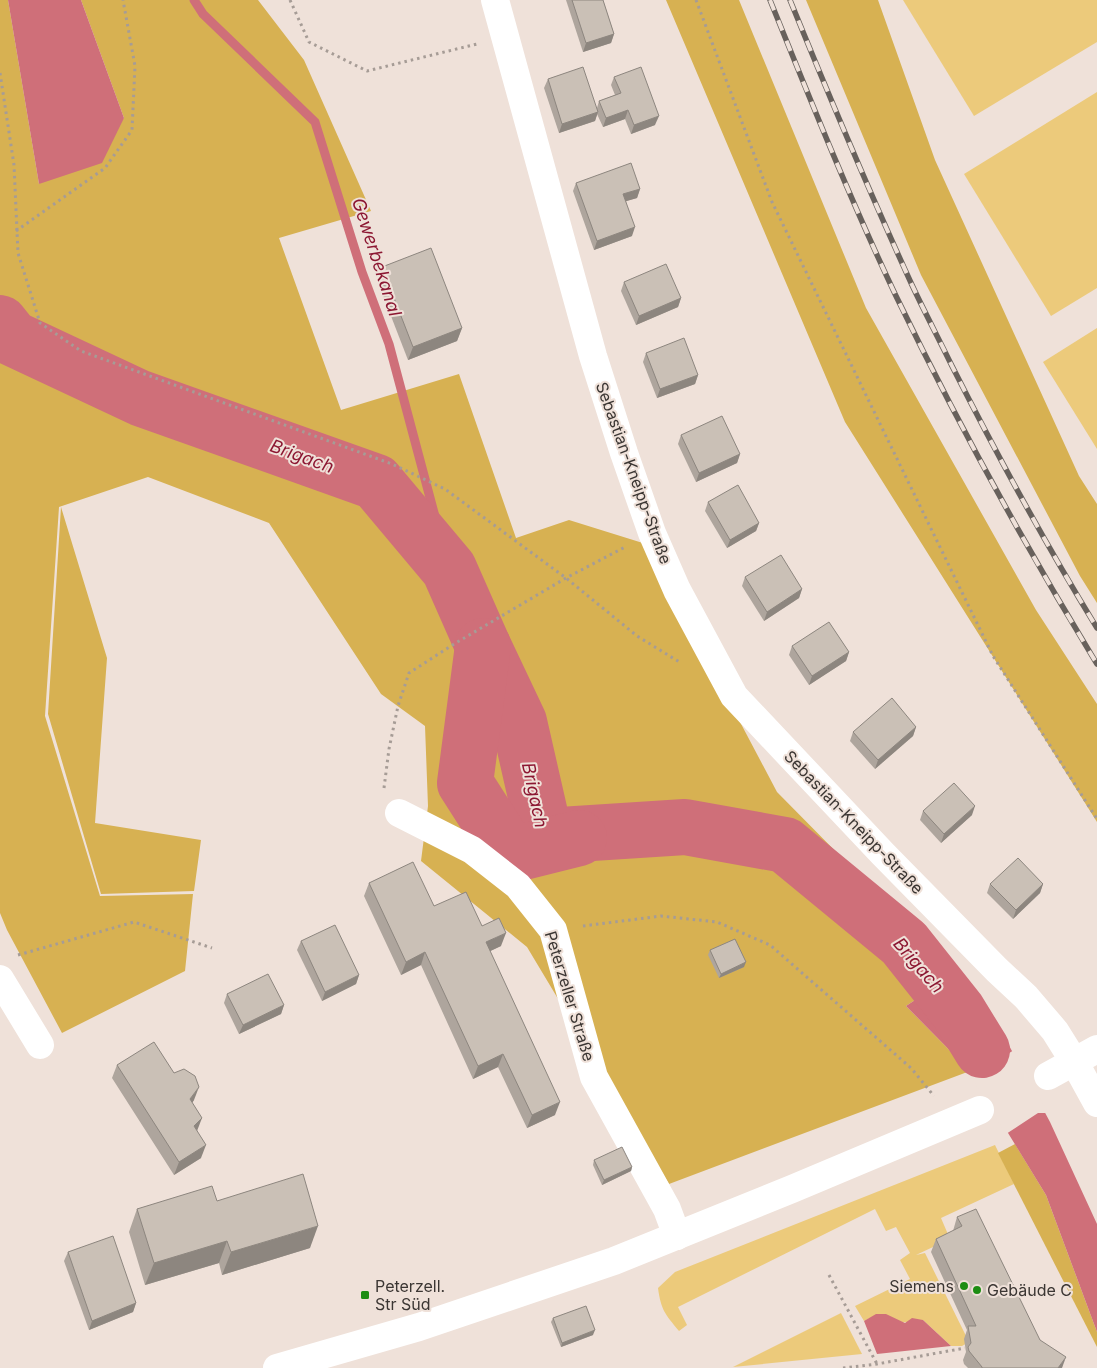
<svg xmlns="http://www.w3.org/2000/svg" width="1097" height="1368" viewBox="0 0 1097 1368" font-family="Inter,sans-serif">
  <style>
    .green { fill: #ecca7b }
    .forest { fill: #d7b152 }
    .water { fill: #cf6f79 }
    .pier { fill: #efe1d9 }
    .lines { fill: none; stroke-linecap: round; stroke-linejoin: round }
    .stream { stroke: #cf6f79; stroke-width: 9 }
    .river { stroke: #cf6f79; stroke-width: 56 }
    .path { stroke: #a69c96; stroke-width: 3; stroke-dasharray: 2.5 4; stroke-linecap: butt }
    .minor { stroke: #fff; stroke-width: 28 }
    .major { stroke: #fff; stroke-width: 28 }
    .rail-casing { stroke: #68615c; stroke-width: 5.5 }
    .rail { stroke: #efe1d9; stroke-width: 4; stroke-dasharray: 11; stroke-linecap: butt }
    .wall { fill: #aea59d }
    .shaded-wall { fill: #8d867f }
    .building { fill: #cac0b6; stroke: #8d867f }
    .poi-dot { fill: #1d8d13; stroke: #efe1d9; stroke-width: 2 }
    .labels { text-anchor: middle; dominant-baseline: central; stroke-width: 4; stroke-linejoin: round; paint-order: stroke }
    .street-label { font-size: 16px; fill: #3b3633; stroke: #efe1d9 }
    .poi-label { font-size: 16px; fill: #3b3633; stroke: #efe1d9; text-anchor: start }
    .water-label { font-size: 18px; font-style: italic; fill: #8c1732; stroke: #efe1d9 }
  </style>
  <rect width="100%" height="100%" fill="#efe1d9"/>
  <g class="green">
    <path d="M903 0H1097V42L974 116Z"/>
    <path d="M1097 92V288L1051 316 964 174Z"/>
    <path d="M1097 328V449L1043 362Z"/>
    <path d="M995 1145 1014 1184 941 1218 950 1239 916 1255 925 1253 969 1342 962 1346H951L923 1320C916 1321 909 1323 902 1322 883 1317 886 1309 864 1321L855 1306 910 1279 900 1260 910 1253 896 1227 886 1231 875 1209 678 1307 687 1325 679 1331C665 1314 661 1310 658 1288L675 1272Z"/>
    <path d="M841 1313 862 1354 733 1367Z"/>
  </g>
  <g class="forest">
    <path d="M0 0H8L39 184 124 118 81 0H258L304 60 371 211 279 238 341 410 459 374 516 538 569 520 646 544 777 792 930 947 953 975 906 1006 970 1071 669 1184 527 947 421 861 428 806 425 726 381 694 269 523 148 477 59 507 45 716 100 896 193 894 185 971 62 1033 7 930 0 913Z"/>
    <path d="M666 0H739L866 308 1036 610 1097 704V822L845 422Z"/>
    <path d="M806 0H878L935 160 1079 476 1097 504V603L1080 576 921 275Z"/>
    <path d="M61 507 107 658 95 823 201 840 194 891 101 894 48 714Z"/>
    <path d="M1015 1144 1046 1195 1097 1332V1347L998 1153Z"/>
  </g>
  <g class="water">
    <path d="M8 0H81L124 118 102 163 39 184Z"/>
    <path d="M953 975 965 986 1005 1038 1050 1122 1097 1224V1332L1046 1195 970 1071 906 1006Z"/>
    <path d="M876 1314H886L905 1323 912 1318 923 1320 951 1346 877 1354 864 1321Z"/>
  </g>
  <path class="pier" d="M1014 1050 1048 1113H1038L1006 1134 971 1077Z"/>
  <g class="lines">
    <path class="stream" d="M194 0 203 14 315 122 362 272 389 344 449 569"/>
    <g class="river">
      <path d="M0 323 12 338 140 398 376 482 449 569 483 646 519 722 545 836 685 827 785 845 904 943 958 1011 982 1050"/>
      <path d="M483 646 465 783 511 855 579 838"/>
    </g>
    <g class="path">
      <path d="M290 0 309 42 367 71 477 44"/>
      <path d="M696 0 772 202 993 656 1097 819"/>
      <path d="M0 73 14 165 18 253 40 323 81 351 392 464 445 489 566 578 637 636 681 663"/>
      <path d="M16 231 105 168 132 130 135 66 123 0"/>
      <path d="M384 788 389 749 398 706 409 673 454 644 566 578 625 547"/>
      <path d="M583 926 661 916 717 922 770 945 911 1068 934 1096"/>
      <path d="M18 955 134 922 212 948"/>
      <path d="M829 1275 877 1364"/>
      <path d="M843 1368 877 1364 965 1348"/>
    </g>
    <g class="minor">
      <path d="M495 0 593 356 624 453 652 533 677 590 734 696 883 854 997 970 1026 997 1055 1031 1075 1063 1097 1103"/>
      <path d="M399 813 472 850 518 886 553 930 594 1077 667 1209 677 1236"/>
      <path d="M0 979 40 1045"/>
    </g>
    <g class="major">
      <path d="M1048 1076 1097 1049"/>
      <path d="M277 1368 419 1327 614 1261 792 1189 980 1110"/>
    </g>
    <defs>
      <g id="rail">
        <path d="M770 0C810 99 850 199 896 296 957 422 1024 544 1097 664"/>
        <path d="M790 0C829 96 869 191 912 285 925 313 939 339 952 366 997 455 1045 543 1097 628"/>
      </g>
    </defs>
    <use href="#rail" class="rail-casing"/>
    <use href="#rail" class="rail"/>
  </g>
  <g class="wall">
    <path d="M566 0H603L614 34 611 43 583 52Z"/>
    <path d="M614 77 655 125 631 134 625 119 603 127 597 114 595 121 559 133 544 88 548 79 597 108 599 101 615 95 611 85Z"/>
    <path d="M576 183 640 189 637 198 626 201 632 236 594 250 573 191Z"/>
    <path d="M382 267 462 328 457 341 408 360 377 280Z"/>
    <path d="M624 282 681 298 678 307 636 325 621 291Z"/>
    <path d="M646 353 698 375 695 384 657 398 643 362Z"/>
    <path d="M681 435 740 454 737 463 696 482 678 444Z"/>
    <path d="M708 502 759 523 756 531 727 548 705 511Z"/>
    <path d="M745 577 802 589 799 598 764 621 742 586Z"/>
    <path d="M792 646 849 652 846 661 809 685 789 655Z"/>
    <path d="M916 727 913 736 875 769 850 741 853 732Z"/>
    <path d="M923 811 972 815 941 843 920 820Z"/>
    <path d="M369 883 434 906 482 926 501 946 490 951 555 1115 527 1128 498 1067 473 1079 421 965 401 975 364 896Z"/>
    <path d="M990 884H1043L1040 893 1013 919 987 893Z"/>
    <path d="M301 941 359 975 356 984 322 1001 297 950Z"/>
    <path d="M710 950 744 967 719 978 708 955Z"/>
    <path d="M227 994 284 1005 281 1014 239 1034 224 1003Z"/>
    <path d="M117 1065 174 1073 194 1100 192 1103 201 1158 174 1175 112 1078Z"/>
    <path d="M594 1160 632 1167 631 1171 602 1185 593 1165Z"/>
    <path d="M217 1201 310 1248 222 1275 219 1263 145 1285 129 1232 137 1209Z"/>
    <path d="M957 1217 1040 1340 1062 1368H968L964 1364 963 1360 966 1352 964 1339 967 1330 931 1252 936 1239 953 1231Z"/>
    <path d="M68 1252 136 1303 133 1312 89 1330 64 1261Z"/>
    <path d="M553 1318 593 1335 561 1347 551 1322Z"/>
  </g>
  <g class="shaded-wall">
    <path d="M614 34 611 43 583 52 586 43Z"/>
    <path d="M628 110 625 119 603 127 606 118Z"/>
    <path d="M598 112 595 121 559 133 562 124Z"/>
    <path d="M659 116 655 125 631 134 634 125Z"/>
    <path d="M640 189 637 198 620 203 623 194Z"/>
    <path d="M635 227 632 236 594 250 597 241Z"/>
    <path d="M681 298 678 307 636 325 639 316Z"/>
    <path d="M462 328 457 341 408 360 413 347Z"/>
    <path d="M698 375 695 384 657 398 660 389Z"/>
    <path d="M740 454 737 463 696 482 699 473Z"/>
    <path d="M759 523 756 531 727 548 730 540Z"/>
    <path d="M802 589 799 598 764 621 767 612Z"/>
    <path d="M849 652 846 661 809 685 812 676Z"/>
    <path d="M916 727 913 736 875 769 878 760Z"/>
    <path d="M975 806 972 815 941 843 944 834Z"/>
    <path d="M1043 884 1040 893 1013 919 1016 910Z"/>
    <path d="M506 933 501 946 482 955 486 942Z"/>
    <path d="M425 952 421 965 401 975 406 962Z"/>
    <path d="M746 962 744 967 719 978 721 974Z"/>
    <path d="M359 975 356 984 322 1001 325 992Z"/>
    <path d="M284 1005 281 1014 239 1034 243 1025Z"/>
    <path d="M503 1054 498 1067 473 1079 478 1066Z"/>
    <path d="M199 1087 194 1100 186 1112 190 1099Z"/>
    <path d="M560 1102 555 1115 527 1128 532 1115Z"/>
    <path d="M202 1118 197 1131 194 1126Z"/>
    <path d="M206 1145 201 1158 174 1175 179 1162Z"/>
    <path d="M632 1167 631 1171 602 1185 604 1180Z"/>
    <path d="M318 1226 310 1248 222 1275 231 1252Z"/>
    <path d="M227 1241 219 1263 145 1285 154 1263Z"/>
    <path d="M136 1303 133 1312 89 1330 92 1321Z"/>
    <path d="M595 1330 593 1335 561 1347 562 1343Z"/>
    <path d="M1066 1357 1062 1368H1058Z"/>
  </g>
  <g class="building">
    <path d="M572 0H603L614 34 586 43Z"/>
    <path d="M583 67 598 112 562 124 548 79Z"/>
    <path d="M641 67 659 116 634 125 628 110 606 118 599 101 621 93 614 77Z"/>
    <path d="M631 163 640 189 623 194 635 227 597 241 576 183Z"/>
    <path d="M431 248 462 328 413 347 382 267Z"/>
    <path d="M666 264 681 298 639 316 624 282Z"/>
    <path d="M684 338 698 375 660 389 646 353Z"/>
    <path d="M722 416 740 454 699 473 681 435Z"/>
    <path d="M738 485 759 523 730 540 708 502Z"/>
    <path d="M781 555 802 589 767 612 745 577Z"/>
    <path d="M829 622 849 652 812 676 792 646Z"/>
    <path d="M892 698 916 727 878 760 853 732Z"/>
    <path d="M954 783 975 806 944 834 923 811Z"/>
    <path d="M1018 858 1043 884 1016 910 990 884Z"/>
    <path d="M413 862 434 906 466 892 482 926 499 918 506 933 486 942 560 1102 532 1115 503 1054 478 1066 425 952 406 962 369 883Z"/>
    <path d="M335 925 359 975 325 992 301 941Z"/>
    <path d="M735 939 746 962 721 974 710 950Z"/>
    <path d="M268 974 284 1005 243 1025 227 994Z"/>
    <path d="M154 1042 174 1073 184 1069 195 1076 199 1087 190 1099 202 1118 194 1126 206 1145 179 1162 117 1065Z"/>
    <path d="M622 1147 632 1167 604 1180 594 1160Z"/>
    <path d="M303 1174 318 1226 231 1252 227 1241 154 1263 137 1209 212 1186 217 1201Z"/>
    <path d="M976 1209 1040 1340 1066 1357 1058 1368H982V1367L969 1351 968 1347 971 1343 968 1326H976L936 1239 962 1226 957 1217Z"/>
    <path d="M113 1236 136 1303 92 1321 68 1252Z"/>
    <path d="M586 1306 595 1330 562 1343 553 1318Z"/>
  </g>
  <g class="poi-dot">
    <circle cx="964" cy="1286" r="5"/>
    <circle cx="977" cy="1290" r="5"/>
    <rect x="360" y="1290" width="10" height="10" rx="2.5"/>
  </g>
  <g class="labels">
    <g class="street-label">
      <text transform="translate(634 473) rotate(70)">Sebastian-Kneipp-Straße</text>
      <text transform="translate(854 822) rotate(46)">Sebastian-Kneipp-Straße</text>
      <text transform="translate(570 996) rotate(73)">Peterzeller Straße</text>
    </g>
    <g class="poi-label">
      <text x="375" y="1286">Peterzell.<tspan x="375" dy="18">Str Süd</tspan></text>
      <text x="954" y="1286" text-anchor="end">Siemens</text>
      <text x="987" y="1290">Gebäude C</text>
    </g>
    <g class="water-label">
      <text transform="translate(377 257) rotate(72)">Gewerbekanal</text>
      <text transform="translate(302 456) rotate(20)">Brigach</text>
      <text transform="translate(535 795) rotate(78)">Brigach</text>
      <text transform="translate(919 965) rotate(49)">Brigach</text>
    </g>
  </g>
</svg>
